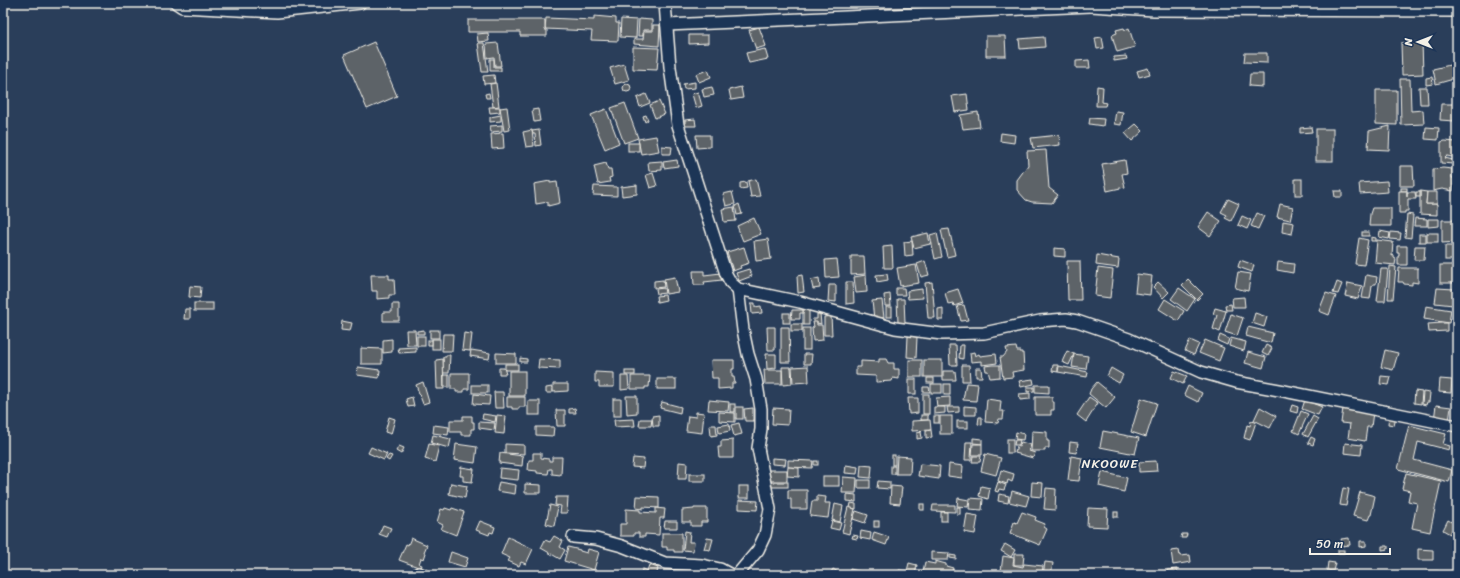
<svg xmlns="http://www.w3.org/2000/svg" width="1460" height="578" viewBox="0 0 1460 578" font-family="Sriracha,sans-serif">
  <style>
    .building { fill: #5d6368; stroke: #f4f1e8 }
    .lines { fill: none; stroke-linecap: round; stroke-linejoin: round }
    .street-casing { stroke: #f4f1e8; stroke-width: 14 }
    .street { stroke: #1d3557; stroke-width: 11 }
    .labels { text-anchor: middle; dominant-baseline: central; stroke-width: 4; stroke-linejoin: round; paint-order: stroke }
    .quarter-label { font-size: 13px; letter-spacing: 1px; fill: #f4f1e8; stroke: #1d3557 }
  </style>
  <rect width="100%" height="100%" fill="#2a3e5a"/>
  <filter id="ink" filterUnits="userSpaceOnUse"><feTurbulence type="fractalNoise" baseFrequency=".025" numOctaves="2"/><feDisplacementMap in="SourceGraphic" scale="8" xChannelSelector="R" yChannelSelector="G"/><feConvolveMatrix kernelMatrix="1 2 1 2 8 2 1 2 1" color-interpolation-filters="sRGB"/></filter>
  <g filter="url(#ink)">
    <g class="building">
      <path d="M275 3H289L291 7 278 11Z"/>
      <path d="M1305 3H1321V5Z"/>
      <path d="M594 16 616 18V23H619L618 41 591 40 592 31 545 29 546 18 594 20Z"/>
      <path d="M621 19 637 20 636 38 620 37Z"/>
      <path d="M639 19 652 20V30H643V36H638Z"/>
      <path d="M468 20H545V30H547V36H520V32H468Z"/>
      <path d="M653 25H660L659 46 634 44V39H643L644 31H653Z"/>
      <path d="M759 27 766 46 756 49 749 30Z"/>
      <path d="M1124 28 1125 30 1129 28 1135 47 1117 52 1112 35 1117 33 1116 30Z"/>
      <path d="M488 33 489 41 478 42 477 34Z"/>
      <path d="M689 35H708V43L689 44Z"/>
      <path d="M986 36H1005L1006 56H986Z"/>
      <path d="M1044 37 1045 47 1020 49 1019 39Z"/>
      <path d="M1102 37 1104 48 1097 49 1095 38Z"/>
      <path d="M374 42 397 96 367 109 344 55Z"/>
      <path d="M1422 42 1423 74 1402 75 1401 43Z"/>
      <path d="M478 43H484L488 72H482Z"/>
      <path d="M498 43 501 66H495L494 57 487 58 486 44Z"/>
      <path d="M633 47 659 48 657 70 633 69Z"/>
      <path d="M765 49 768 59 749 63 746 53Z"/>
      <path d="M1245 53H1267V63L1244 62Z"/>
      <path d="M1126 56 1127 59 1114 61V57Z"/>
      <path d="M490 59H494V67H501V71H490Z"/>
      <path d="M1089 60 1090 68H1076V61Z"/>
      <path d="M624 64 629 80 615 84 610 68Z"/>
      <path d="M1454 64 1457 78 1436 84 1433 69Z"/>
      <path d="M1148 68 1150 74 1139 77 1137 71Z"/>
      <path d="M708 70 711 77 699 82 696 74Z"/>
      <path d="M1250 74H1263V87L1249 86Z"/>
      <path d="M494 75 495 83 484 84 483 76Z"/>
      <path d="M1432 77 1433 84 1426 85V78Z"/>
      <path d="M1400 79H1410L1411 111 1423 110 1424 124 1401 125Z"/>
      <path d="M695 82V88L684 89 683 84Z"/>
      <path d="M496 83 499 106 493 107 490 84Z"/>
      <circle cx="627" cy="88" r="4"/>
      <path d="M1097 86 1103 87 1102 102 1106 103 1105 106H1096Z"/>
      <path d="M712 87 714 95 704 97 702 89Z"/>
      <path d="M741 87 743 98 731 100 729 90Z"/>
      <path d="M1419 87H1427L1428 104H1420Z"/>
      <path d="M1376 90H1397V125L1376 124Z"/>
      <path d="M698 92 702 106 696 108 692 94Z"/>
      <path d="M489 93 490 98H486L485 94Z"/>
      <path d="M646 94 650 103 640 107 637 98Z"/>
      <path d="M967 94 969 110 955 112 952 96Z"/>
      <path d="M659 101 665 114 655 118 650 105Z"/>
      <path d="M625 103 638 138 624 143 611 108Z"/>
      <path d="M1441 104H1455L1454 121 1440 120Z"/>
      <path d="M489 107H500V112L490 113Z"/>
      <path d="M507 107 510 130 504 131 500 108Z"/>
      <path d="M538 109 540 121 534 122 532 110Z"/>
      <path d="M606 109 619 143 605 149 591 115Z"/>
      <path d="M1116 111 1123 112 1121 125 1114 124Z"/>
      <path d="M978 112 980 127 963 129 960 115Z"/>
      <path d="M501 115V121L490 122V117Z"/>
      <path d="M646 115 648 120 645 122 643 116Z"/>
      <path d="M1090 118 1104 119 1103 126 1089 124Z"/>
      <path d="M695 119 696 126H685V120Z"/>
      <path d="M1136 124 1143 131 1132 141 1125 133Z"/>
      <path d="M502 125V131L491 132 490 126Z"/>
      <path d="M1390 126 1389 150 1368 149 1369 131Z"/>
      <path d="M1311 127 1312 132 1300 133V128Z"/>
      <path d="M1426 127 1439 128 1438 140 1425 139Z"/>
      <rect x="1316" y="129" width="17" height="32"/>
      <path d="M532 130 534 146 526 147 523 132Z"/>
      <path d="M539 130 541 145 536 146 535 134H533L532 131Z"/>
      <path d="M503 133 504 148 492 149 491 134Z"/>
      <path d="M1001 133 1015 135 1014 143 1000 141Z"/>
      <path d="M696 135H710V147L697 148Z"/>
      <path d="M1059 135 1060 145 1033 148 1031 138Z"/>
      <path d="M656 136 659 151 641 154 638 139Z"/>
      <path d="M1445 141 1456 142 1457 158 1447 156 1445 158 1453 160V164L1441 163V142Z"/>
      <rect x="628" y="143" width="11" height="8"/>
      <path d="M662 146 672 147 671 154H662Z"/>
      <path d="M1046 150 1049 188 1058 195 1052 203 1032 202 1026 200 1017 190V180L1028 165 1027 151Z"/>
      <path d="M677 160 678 166 664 168 663 162Z"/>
      <path d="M1125 160 1127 173 1122 174 1125 187 1107 191 1102 164Z"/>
      <path d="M662 161V170L649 171 648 162Z"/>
      <path d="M606 163 608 169H611L612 177 609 178 610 182 598 184 594 166Z"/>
      <path d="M1400 166H1413L1414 186H1400Z"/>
      <path d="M1443 168 1452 169V178H1454L1453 191 1442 189 1433 191V169Z"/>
      <path d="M653 173 657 186 650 188 646 175Z"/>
      <path d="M756 179 760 196 751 197 748 181Z"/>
      <rect x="1295" y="179" width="7" height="16"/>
      <path d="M550 181V183L557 182 560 203 548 206V202L536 204 534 184Z"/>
      <path d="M1387 181 1388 192 1360 194 1359 183Z"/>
      <path d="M746 182 747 188 740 189V183Z"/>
      <path d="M637 185V194L622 196 621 187Z"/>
      <path d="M594 186 617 187V196L593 195Z"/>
      <rect x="1401" y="188" width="6" height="3"/>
      <path d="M1334 191H1342V197H1335Z"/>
      <path d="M1399 191H1407V197V192H1415L1416 199H1408V211H1405V213H1399Z"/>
      <path d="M1420 191 1427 192 1426 204H1437V215L1420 214Z"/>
      <path d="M732 192 735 204 726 206 723 194Z"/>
      <rect x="1416" y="192" width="4" height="5"/>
      <path d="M1427 192H1437V204H1426Z"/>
      <path d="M1228 199 1239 204 1231 221 1225 218 1227 215 1221 212Z"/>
      <path d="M739 204 742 214 737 215 735 206Z"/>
      <path d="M1280 204 1293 207 1290 220 1277 217Z"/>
      <path d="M734 207 736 221 724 222 722 209Z"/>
      <path d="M1372 208H1391V226H1369L1370 214Z"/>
      <path d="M1208 212 1221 221 1210 236 1198 227Z"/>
      <path d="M1257 213 1264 216 1258 229 1251 226Z"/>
      <path d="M1407 214 1413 215 1411 238 1405 237Z"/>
      <path d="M1242 216 1251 220 1247 229 1238 225Z"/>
      <path d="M754 218 761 234 743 241 737 226Z"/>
      <path d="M1415 218 1427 219V226H1414Z"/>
      <path d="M1428 219H1439V226L1428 227Z"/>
      <path d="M1442 220H1457V242L1442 243Z"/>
      <path d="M1283 221 1294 223 1292 234 1282 232Z"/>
      <path d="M949 229 955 255 947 257 941 230Z"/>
      <path d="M1380 231 1390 233 1389 239 1379 237Z"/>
      <rect x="1362" y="232" width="7" height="4"/>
      <path d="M1391 232 1401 233 1400 240 1390 239Z"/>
      <path d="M928 233 930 244 914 248 911 237Z"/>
      <path d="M937 233 942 257 935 259 930 235Z"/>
      <rect x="1427" y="233" width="11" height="9"/>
      <rect x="1419" y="234" width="7" height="8"/>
      <path d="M1371 237 1376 238V241H1371Z"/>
      <path d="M1359 238 1368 240 1364 265 1355 264Z"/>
      <path d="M768 239 771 259 756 261 754 241Z"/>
      <path d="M1377 240 1393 242 1392 256 1394 255V258L1396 259 1395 265 1375 263Z"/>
      <path d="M912 241 913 255 905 256 904 242Z"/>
      <path d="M892 246 893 268H884L883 247Z"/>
      <path d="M1397 246H1407V265H1398V256H1399V253H1397Z"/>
      <path d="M1415 246H1425L1424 260H1414Z"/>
      <rect x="1445" y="246" width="12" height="14"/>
      <path d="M744 247 749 263 740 266 741 268 733 271 727 252Z"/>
      <path d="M1054 248 1065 249V257L1054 256Z"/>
      <path d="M1097 255 1119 259 1118 268 1096 265Z"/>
      <path d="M851 256H864L865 274 851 275Z"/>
      <path d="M837 259 839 277 826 278 825 260Z"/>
      <path d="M1240 260 1254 265 1252 272 1238 267Z"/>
      <path d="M925 261 929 275 921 277 917 264Z"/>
      <path d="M1067 261H1080L1081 300H1068Z"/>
      <path d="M1278 262 1294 264 1293 273 1277 270Z"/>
      <path d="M916 265 919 283 900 286 897 268Z"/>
      <rect x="1440" y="265" width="14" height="18"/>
      <path d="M1390 266 1396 267 1393 299H1388Z"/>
      <path d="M1098 268 1113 270 1110 298 1095 296Z"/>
      <path d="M1399 268H1418V283L1412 282V285L1404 284 1403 282H1398Z"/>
      <path d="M749 269 752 276 739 281 736 273Z"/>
      <path d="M1381 269H1388L1385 301H1377Z"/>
      <path d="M693 271H704V275L721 273 722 280 704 282 705 285H694Z"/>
      <path d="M1238 272 1251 274 1248 291 1235 288Z"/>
      <path d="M887 274 888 280 877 282 876 275Z"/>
      <path d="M1137 274 1152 276 1150 295 1135 293Z"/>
      <path d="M371 275H389V279H394L395 295H389V298L377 299V291H372Z"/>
      <path d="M802 275 804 292 798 293 797 276Z"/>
      <path d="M866 275 867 292 856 293 854 277Z"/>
      <path d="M1366 275 1377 277 1376 284H1373L1372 286 1370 299 1362 298Z"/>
      <path d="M675 277 678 292 666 294 664 279Z"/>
      <path d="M819 278 820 288 813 289 811 280Z"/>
      <path d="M1188 279 1203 294 1197 300 1182 285Z"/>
      <path d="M663 280 664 287 654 288V281Z"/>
      <path d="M846 282H853L854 303 846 304Z"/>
      <path d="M932 282 935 318H928L925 283Z"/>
      <path d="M1158 282 1169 292 1163 298 1153 287Z"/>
      <path d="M1337 282 1342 284 1338 294 1333 293Z"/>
      <path d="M1348 283 1362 286 1358 299 1345 296Z"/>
      <path d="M829 285H836V302L828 301Z"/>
      <path d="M190 286 201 287 200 298 189 297Z"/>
      <path d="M664 288 665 293 657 294 656 289Z"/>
      <path d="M896 288H904L905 295H896Z"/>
      <path d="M1179 288 1195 299 1187 311 1171 299Z"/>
      <path d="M1437 288 1454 289 1453 305 1435 303Z"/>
      <path d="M922 289 923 298 908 299 907 291Z"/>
      <path d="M958 289 963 303 954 306 953 303 948 304 945 293Z"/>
      <path d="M1326 293 1336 296 1329 315 1319 311Z"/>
      <path d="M890 294 891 306H885L884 295Z"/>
      <path d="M665 295 666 300 657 302 656 296Z"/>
      <path d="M1244 297 1245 307H1233L1232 298Z"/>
      <path d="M897 299H904L905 323H898Z"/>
      <path d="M1165 299 1184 311 1178 321 1159 309Z"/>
      <path d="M882 300 884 318 874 319 872 301Z"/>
      <rect x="194" y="303" width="19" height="8"/>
      <path d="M751 303H755V307L761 306 762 313 752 314Z"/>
      <path d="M392 304H399V321H383V312H392Z"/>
      <path d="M1231 304 1232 310H1226L1225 305Z"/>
      <path d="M964 305 968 320 961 321 957 306Z"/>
      <path d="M1426 306 1451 310 1449 323 1424 319Z"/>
      <rect x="886" y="307" width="6" height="10"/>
      <path d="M943 308V320H938V309Z"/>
      <path d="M1215 308 1226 311 1220 332 1213 329 1217 315 1213 314Z"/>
      <path d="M185 309H190V319H184Z"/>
      <rect x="803" y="309" width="6" height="16"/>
      <path d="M792 310H803V313H800V319H791Z"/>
      <rect x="783" y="313" width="7" height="10"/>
      <path d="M1255 313 1267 317 1264 327 1252 323Z"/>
      <path d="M817 314H820L821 324 813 322V319H817Z"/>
      <path d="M1231 314 1243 318 1237 336 1225 332Z"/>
      <path d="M831 316 832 335H824V317Z"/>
      <path d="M342 321 352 323 350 331 341 330Z"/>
      <path d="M813 322H817V325H822L823 340 813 341 812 328 814 327Z"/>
      <path d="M1442 323H1447V331L1429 332 1428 324Z"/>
      <rect x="791" y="324" width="11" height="7"/>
      <path d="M767 327H775V350H768Z"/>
      <path d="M781 327H789L790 362H781Z"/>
      <path d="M1248 327 1273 333 1271 343 1246 336Z"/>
      <rect x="803" y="328" width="7" height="22"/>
      <path d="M406 330H415L416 345H407Z"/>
      <path d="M424 330V334H417V331Z"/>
      <rect x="430" y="330" width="9" height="8"/>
      <path d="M464 333 472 334 470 351 462 350Z"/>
      <path d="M443 334H453L452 351H442Z"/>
      <path d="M1220 335 1229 339 1227 345 1218 341Z"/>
      <rect x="417" y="336" width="8" height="10"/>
      <path d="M908 336 917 337 916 358 907 357Z"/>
      <path d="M1231 338 1246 342 1244 351 1229 346Z"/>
      <path d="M392 339V352L383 353V340Z"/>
      <rect x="432" y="339" width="8" height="10"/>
      <rect x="428" y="340" width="4" height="5"/>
      <path d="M1190 340 1199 344 1194 355 1185 351Z"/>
      <path d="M1205 340 1224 348 1219 361 1199 353Z"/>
      <path d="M949 345H956L957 365H950Z"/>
      <path d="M960 345H964L963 359 959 358Z"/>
      <path d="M1266 345 1272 348 1268 356 1262 353Z"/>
      <path d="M416 347V352L399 353 398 348Z"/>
      <path d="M1016 347 1017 351H1021V353H1023L1024 370 1012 372 1013 377 1003 378 1000 357H1003L1007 352 1006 348Z"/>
      <path d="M361 348 382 349V364H361Z"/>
      <path d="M471 350 490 353 489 359 470 356Z"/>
      <path d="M1385 350 1398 353 1393 370 1381 367Z"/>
      <path d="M1067 351 1074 354 1069 365 1062 362Z"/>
      <path d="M974 352 975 356 979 354 980 356 996 354 997 363 982 365V361L971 362 970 353Z"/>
      <path d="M1248 352 1266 357 1263 368 1245 363Z"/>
      <path d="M496 353 516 354V363H496Z"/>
      <path d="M766 354H776V368L767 369Z"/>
      <path d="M804 354H812L811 364H804Z"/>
      <path d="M1074 354 1088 356 1086 369 1072 367Z"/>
      <path d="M446 355H450L449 373H443V357H446Z"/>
      <path d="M520 358 527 359V362H520Z"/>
      <path d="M443 359 444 389H437L436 360Z"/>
      <path d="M539 359 560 360V369L538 368Z"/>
      <path d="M879 359H886L888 363H894V369H899V379L893 378 892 381 876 382V376L856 375V367H861V361L879 362Z"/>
      <path d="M711 360H734V369H732V377H734L735 383H732V388L718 389V378H712Z"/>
      <rect x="909" y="360" width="13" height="17"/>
      <rect x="924" y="360" width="18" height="17"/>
      <rect x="505" y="364" width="13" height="6"/>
      <path d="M962 365H969L970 381H962Z"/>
      <path d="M992 365H1000V377L990 378 988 371H986L985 366Z"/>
      <path d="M1053 365H1058V372L1052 371Z"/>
      <path d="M808 366 809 382 793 383 792 367Z"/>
      <path d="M1059 366 1088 372 1087 377 1058 372Z"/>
      <path d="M358 367 380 370 379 378 357 375Z"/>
      <path d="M782 367H791L792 384 783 385Z"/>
      <path d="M499 368H504L506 374H499Z"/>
      <path d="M976 368H981L982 377H976Z"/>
      <path d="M1111 368 1123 375 1119 383 1107 376Z"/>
      <path d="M764 370H782V384H765Z"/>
      <rect x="509" y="371" width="16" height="25"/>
      <rect x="625" y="371" width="10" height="4"/>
      <path d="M943 371H955L956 380H943Z"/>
      <path d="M1174 371 1187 376 1183 384 1171 378Z"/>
      <path d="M595 372 614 373V387H599V382H595Z"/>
      <path d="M451 373H469V389H464V392H456V389H451Z"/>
      <rect x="444" y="375" width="5" height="12"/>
      <path d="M621 376H628L629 389 621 390Z"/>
      <path d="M631 376H650L649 387H645V389H631Z"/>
      <path d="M1381 376 1391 377 1389 385 1380 384Z"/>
      <rect x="927" y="378" width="7" height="5"/>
      <rect x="657" y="379" width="19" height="10"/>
      <rect x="909" y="379" width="7" height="15"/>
      <path d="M1033 379 1034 384 1021 387 1019 381Z"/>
      <path d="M1440 379 1452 380 1451 393 1439 392Z"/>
      <path d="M423 382 429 402 423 404 416 385Z"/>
      <path d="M1097 382 1115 397 1106 408 1089 394 1091 389Z"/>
      <path d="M966 383 978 384 976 401 963 400Z"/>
      <path d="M553 384H568V391L553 392Z"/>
      <rect x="931" y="384" width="11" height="9"/>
      <rect x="944" y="384" width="6" height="11"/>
      <rect x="472" y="385" width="16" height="8"/>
      <path d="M1035 385H1049V393L1035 392Z"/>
      <path d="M1188 386 1202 393 1198 402 1184 395Z"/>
      <path d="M552 387V393H546V388Z"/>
      <path d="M923 387H929L930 392H923Z"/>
      <path d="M1027 387H1034V391L1027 392Z"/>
      <path d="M1415 391 1422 392 1421 404 1414 403Z"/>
      <path d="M494 392H503L504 408H495Z"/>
      <path d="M1423 392 1430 393 1429 402H1427L1426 405 1422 404Z"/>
      <path d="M1030 393V399L1020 400 1019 394Z"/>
      <path d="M474 394 490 396 489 405 473 404Z"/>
      <rect x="923" y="394" width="6" height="20"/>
      <path d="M626 396H637V413L627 414Z"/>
      <path d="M412 397 414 406 408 407 406 399Z"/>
      <path d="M507 397H525V407H519V409H512V407H507Z"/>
      <path d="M950 397V406L937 407 936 398Z"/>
      <path d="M1035 397H1052V402H1054V410H1051V415H1035Z"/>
      <path d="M1089 397 1098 403 1086 422 1077 415Z"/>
      <path d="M908 398H918V413L909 414Z"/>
      <path d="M1141 398 1157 403 1146 437 1131 432Z"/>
      <rect x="613" y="399" width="8" height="17"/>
      <path d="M987 399 1001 401 1000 411H1004L1003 419H999L998 423 985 422Z"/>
      <path d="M709 400 729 402 728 411 708 410Z"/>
      <path d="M1305 400 1322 407 1318 415 1302 409Z"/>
      <rect x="528" y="401" width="12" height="14"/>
      <path d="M662 402 681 407 680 413 660 408Z"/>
      <rect x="730" y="404" width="5" height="8"/>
      <path d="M1292 405 1298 407 1297 413 1290 411Z"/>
      <path d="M1436 405 1451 407 1449 422 1434 420Z"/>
      <path d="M964 406 976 407V415H964Z"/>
      <rect x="736" y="407" width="7" height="12"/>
      <path d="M934 407H945V413L934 414Z"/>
      <path d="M947 407H959V412L948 413Z"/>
      <path d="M1260 407 1276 416 1270 428 1254 420Z"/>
      <path d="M575 408 576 413H569V409Z"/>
      <path d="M753 408V421H745L744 409Z"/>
      <path d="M773 408 789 409 788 425 772 424Z"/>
      <path d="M1343 408 1373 412 1371 427H1367L1365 441 1348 438 1350 424 1341 423Z"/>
      <path d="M556 410H565V426H557Z"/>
      <path d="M1301 411 1308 414 1299 434 1293 431Z"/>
      <path d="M696 412 704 413 702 433 686 431 688 416 696 417Z"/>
      <path d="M719 412 735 413V422L719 421Z"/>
      <path d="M483 414 496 416 495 422 482 419Z"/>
      <path d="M497 415 506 416 504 434 495 433Z"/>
      <path d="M659 415V426H653L652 416Z"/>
      <rect x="921" y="415" width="7" height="5"/>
      <path d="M1389 415 1396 416 1394 425 1388 424Z"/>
      <path d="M463 416H472V422H474V429H471V435H461V432H450V420H463Z"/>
      <rect x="934" y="416" width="5" height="7"/>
      <rect x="940" y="416" width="12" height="18"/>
      <path d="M1313 416 1318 419 1308 437 1303 434Z"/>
      <path d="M389 417 395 419 391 434 385 432Z"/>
      <path d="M979 417H982V425L978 424Z"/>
      <path d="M634 419 635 426 615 427 614 420Z"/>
      <path d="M640 419H652L651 426H639Z"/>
      <path d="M930 420 931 430 912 431V421Z"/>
      <rect x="957" y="421" width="11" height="7"/>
      <path d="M1251 421 1256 422 1250 440 1244 438 1247 425 1250 426Z"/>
      <path d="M479 422 495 423 494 430 479 428Z"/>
      <path d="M739 423 742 434 734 436 731 425Z"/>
      <path d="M729 424 730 431 719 433 718 426Z"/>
      <path d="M434 425 449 427 448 435 433 433Z"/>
      <path d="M710 425H716L717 435 711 436Z"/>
      <path d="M1409 425 1446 434 1443 444 1450 446 1449 450 1418 442 1414 460 1452 470 1449 482 1398 469Z"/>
      <path d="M536 427H554L553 436 536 435Z"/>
      <path d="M931 430 932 437 926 438V431Z"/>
      <path d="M1032 431 1047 432V441H1049V448H1045V451H1031Z"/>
      <path d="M1103 431 1139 438 1135 454 1100 447Z"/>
      <path d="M921 432 922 438 917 439V433Z"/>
      <path d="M1016 432 1024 434 1023 440 1015 439Z"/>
      <path d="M433 435 451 439 449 448 431 443Z"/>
      <path d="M1311 437 1315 439 1313 445 1308 443Z"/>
      <path d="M973 438 982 439V444L973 443Z"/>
      <rect x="1007" y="439" width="6" height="14"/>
      <path d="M733 440V458H719L718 447H721V441Z"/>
      <path d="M1015 440H1020L1019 445H1014Z"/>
      <path d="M966 442H972L971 460H965Z"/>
      <path d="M1021 442 1031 445 1029 451 1035 453 1033 458 1015 453 1017 446 1019 447Z"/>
      <path d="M1070 442 1078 443 1076 453 1069 452Z"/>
      <path d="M1345 443 1362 445 1361 455 1344 453Z"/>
      <path d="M429 444 439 446 435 462 425 459Z"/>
      <path d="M456 444 477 447 475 463 454 460Z"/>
      <path d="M505 444 524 445V454L505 453Z"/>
      <path d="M973 444H982V455H972Z"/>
      <path d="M399 446 404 448 401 454 396 451Z"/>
      <path d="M371 447 387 454 384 460 368 453Z"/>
      <path d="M500 453 523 456 522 466 499 463Z"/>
      <path d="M533 453H541V458L549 459V461H552V457H562L561 475 552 474V469H549L548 474 537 473V471L528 470 529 460H533Z"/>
      <path d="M985 454 1001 458 996 475 981 471Z"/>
      <path d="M389 455 392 456 389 461 386 459Z"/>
      <rect x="892" y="455" width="3" height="10"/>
      <path d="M897 456 911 457 910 474H896Z"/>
      <path d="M973 456H981L980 462H972Z"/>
      <path d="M1071 456 1082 458 1079 481 1068 480Z"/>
      <path d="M633 458 644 459 643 468 632 467Z"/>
      <path d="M772 458 786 459 785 465 772 464Z"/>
      <path d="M788 460 813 461 812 468 788 467Z"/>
      <rect x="814" y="461" width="4" height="4"/>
      <path d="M1156 461 1157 471 1139 472V462Z"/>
      <path d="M679 462 687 463 686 479H678Z"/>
      <path d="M920 464 940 466 939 479 918 476Z"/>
      <path d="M949 464 963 466 962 478 948 476Z"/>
      <path d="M846 465 858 467 857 474 845 473Z"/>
      <path d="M861 465 872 466 871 478 860 477Z"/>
      <rect x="891" y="466" width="4" height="8"/>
      <path d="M461 467 474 469 472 482 463 481V476H460Z"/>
      <path d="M788 467 799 468V477L787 476Z"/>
      <path d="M500 468 519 470 518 480 499 478Z"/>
      <rect x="768" y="470" width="19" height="11"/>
      <path d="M1001 470 1014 474 1012 482 1008 480 1007 484 998 481Z"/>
      <path d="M1102 472 1127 478 1124 492 1099 486Z"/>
      <path d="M1406 473 1441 481 1430 532 1412 528 1417 503 1408 501 1410 491 1402 489Z"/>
      <rect x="689" y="474" width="16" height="7"/>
      <rect x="823" y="476" width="16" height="10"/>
      <path d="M843 477 857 478 856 493H842Z"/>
      <rect x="858" y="480" width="12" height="8"/>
      <path d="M878 481 890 482V489L877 488Z"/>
      <path d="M499 482 516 485 515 494 497 491Z"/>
      <rect x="769" y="482" width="19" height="5"/>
      <path d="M998 482 1006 485 1004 490 999 489 998 492 995 491Z"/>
      <path d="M1032 482 1043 483 1042 497 1031 496Z"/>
      <path d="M451 483 467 486 465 498 449 494Z"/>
      <path d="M525 484 541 485V493H525Z"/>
      <rect x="739" y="486" width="10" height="12"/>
      <path d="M891 486 902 487 900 504 890 503Z"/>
      <path d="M981 486 990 488 988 499 979 496Z"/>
      <path d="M1046 488 1056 489 1055 510 1044 509Z"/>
      <path d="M1343 488 1349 489 1346 506 1340 505Z"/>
      <path d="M788 490H807V509H791V499H788Z"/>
      <path d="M1012 491 1029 496 1026 506 1009 502Z"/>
      <path d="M1360 492 1375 496 1371 515H1370L1368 520 1353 516Z"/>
      <path d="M847 494 856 495V502L847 501Z"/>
      <path d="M999 494 1009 496 1008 503 998 501Z"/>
      <path d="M637 496 659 497V508L643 507V509L636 508Z"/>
      <path d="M817 496 826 497 825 503H830L828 518 810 516 812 501H817Z"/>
      <path d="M556 497H568L567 513H560L561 506 555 505Z"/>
      <path d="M958 498 969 500 968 507 957 506Z"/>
      <path d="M970 498 983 499 982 510 969 509Z"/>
      <path d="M739 500 758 501 757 510 739 509Z"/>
      <path d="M851 503 856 504V509L850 508Z"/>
      <path d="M835 504 843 506 840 522 832 520Z"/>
      <rect x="920" y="504" width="4" height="6"/>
      <path d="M550 505 558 507 554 526 546 524Z"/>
      <path d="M933 505H955V512L932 511Z"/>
      <path d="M848 507 855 509 849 534 842 532Z"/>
      <rect x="957" y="507" width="3" height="7"/>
      <path d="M445 508 451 510 452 508 464 512 456 535 441 529 443 525 437 522 441 509 444 510Z"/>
      <path d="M656 508 665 509 664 518H660L659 535 645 534V537H639V533H634V536H620V524H626V509L640 510V512L656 513Z"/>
      <path d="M694 508H707V522H701V526H691V522H682V510L694 509Z"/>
      <path d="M1088 508 1108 509 1107 527 1087 526Z"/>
      <path d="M856 511 868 515 865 523 853 519Z"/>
      <rect x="941" y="512" width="6" height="9"/>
      <path d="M1022 512 1036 517 1035 520 1045 524 1044 527 1047 529 1040 545 1010 533 1014 522 1017 523Z"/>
      <rect x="1114" y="512" width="4" height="5"/>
      <path d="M967 514 978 516 975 534 964 532Z"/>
      <path d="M1448 520 1455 524 1450 534 1443 530Z"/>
      <path d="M480 521 495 527 493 533 490 532 489 535 476 530Z"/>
      <path d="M665 521H677V528H664Z"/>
      <path d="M832 521 841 523 839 530 830 528Z"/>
      <rect x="874" y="521" width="5" height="6"/>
      <path d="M383 525 391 528 387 537 379 534Z"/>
      <path d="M685 531 690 532 689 542H694L693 551 683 550Z"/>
      <path d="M861 531 871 533 870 540 860 538Z"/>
      <path d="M874 532 889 537 886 545 872 540Z"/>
      <path d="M662 533H682V552H674V550H667V547H662Z"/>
      <path d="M1182 534H1187L1186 538H1181Z"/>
      <path d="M853 535 858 536 857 539 852 538Z"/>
      <path d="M554 536 563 541 560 547 565 550 560 559 541 548 545 540 550 542Z"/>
      <path d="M508 537 533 549 526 564 521 562 519 566 508 561 510 558 501 554Z"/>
      <path d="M411 538 427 545 424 552 426 553 424 559 421 558 419 564 422 565 421 568 399 560 406 544 408 545Z"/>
      <path d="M707 538 713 539 710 550 704 549Z"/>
      <path d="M1349 538 1350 545 1342 546 1341 539Z"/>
      <path d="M1360 541H1366V546L1360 547Z"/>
      <path d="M1005 544 1015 550 1011 557 1001 551Z"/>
      <path d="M1382 546H1388V549L1382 550Z"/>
      <path d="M568 547 580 550V551L587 553 588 549 599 552 594 570 564 561Z"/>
      <path d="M1418 549 1433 550V560H1418Z"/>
      <path d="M1179 550 1180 556 1190 555 1191 562 1173 565 1171 551Z"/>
      <rect x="1338" y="550" width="6" height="3"/>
      <path d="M451 552 468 558 465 567 448 562Z"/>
      <path d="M931 552 949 553 948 560H931Z"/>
      <path d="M1014 554H1024L1023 565H1014Z"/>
      <path d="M950 555 956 556V559L950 558Z"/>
      <path d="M1003 556 1014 558 1013 565 1023 567 1024 564 1043 566 1042 575H1026L1001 571Z"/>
      <path d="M935 561 946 564V566L953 568 951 575H922L925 562 935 564Z"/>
      <path d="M1045 562 1053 563 1051 575H1043Z"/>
      <path d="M1328 562 1335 563 1333 571 1327 570Z"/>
      <path d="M909 563 917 565 915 575H898L899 570 907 571Z"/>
      <path d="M649 565 658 568 657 573 663 575H641L642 569 647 571Z"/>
      <path d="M684 567 694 568 693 575H683Z"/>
      <path d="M833 569 843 575H829Z"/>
      <path d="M850 569 875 575H849Z"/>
      <path d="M1177 569V575H1168L1167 570Z"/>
      <rect x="1428" y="571" width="10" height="4"/>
      <path d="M697 572 702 573 709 575H696Z"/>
      <path d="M968 572 975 573V575H968Z"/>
      <path d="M1329 572 1337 573V575H1328Z"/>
      <path d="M1372 572 1383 575H1371Z"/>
    </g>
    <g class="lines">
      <defs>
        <g id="street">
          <path d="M176 3 182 7 277 12 360 3"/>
          <path d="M665 3 670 67 678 125 726 274 731 283 738 289 800 302 895 328 942 334 984 333 1040 321 1066 319 1077 321 1129 339 1201 372 1236 382 1279 390 1457 426"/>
          <path d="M1084 3 1091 6 1154 10 1457 11"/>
          <path d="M667 25 1091 6"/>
          <path d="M573 537 596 539 622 546 665 563 702 565 720 569 731 575"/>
          <path d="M419 573 423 575"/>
          <path d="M737 575 758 550 765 535 770 509 758 448 761 429V409L756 379 748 354 743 330 738 289"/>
        </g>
      </defs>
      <use href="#street" class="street-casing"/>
      <use href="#street" class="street"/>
    </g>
  </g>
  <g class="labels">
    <g class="quarter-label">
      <text x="1110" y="463">NKOOWE</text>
    </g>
  </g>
  <rect width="1460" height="578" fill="none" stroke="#1d3557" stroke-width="16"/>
  <rect x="8" y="8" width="1444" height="562" fill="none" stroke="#f4f1e8" stroke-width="1.5" filter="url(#ink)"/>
  <g transform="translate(1418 42) rotate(270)" stroke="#1d3557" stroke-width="3" paint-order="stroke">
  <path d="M0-3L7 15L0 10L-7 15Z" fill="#f4f1e8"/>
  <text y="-6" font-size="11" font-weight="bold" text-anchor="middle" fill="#f4f1e8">N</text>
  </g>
  <path d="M1310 548v6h80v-6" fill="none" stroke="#f4f1e8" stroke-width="2"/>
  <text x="1316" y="548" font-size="12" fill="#f4f1e8" stroke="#1d3557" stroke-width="3" paint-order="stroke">50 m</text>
</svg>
